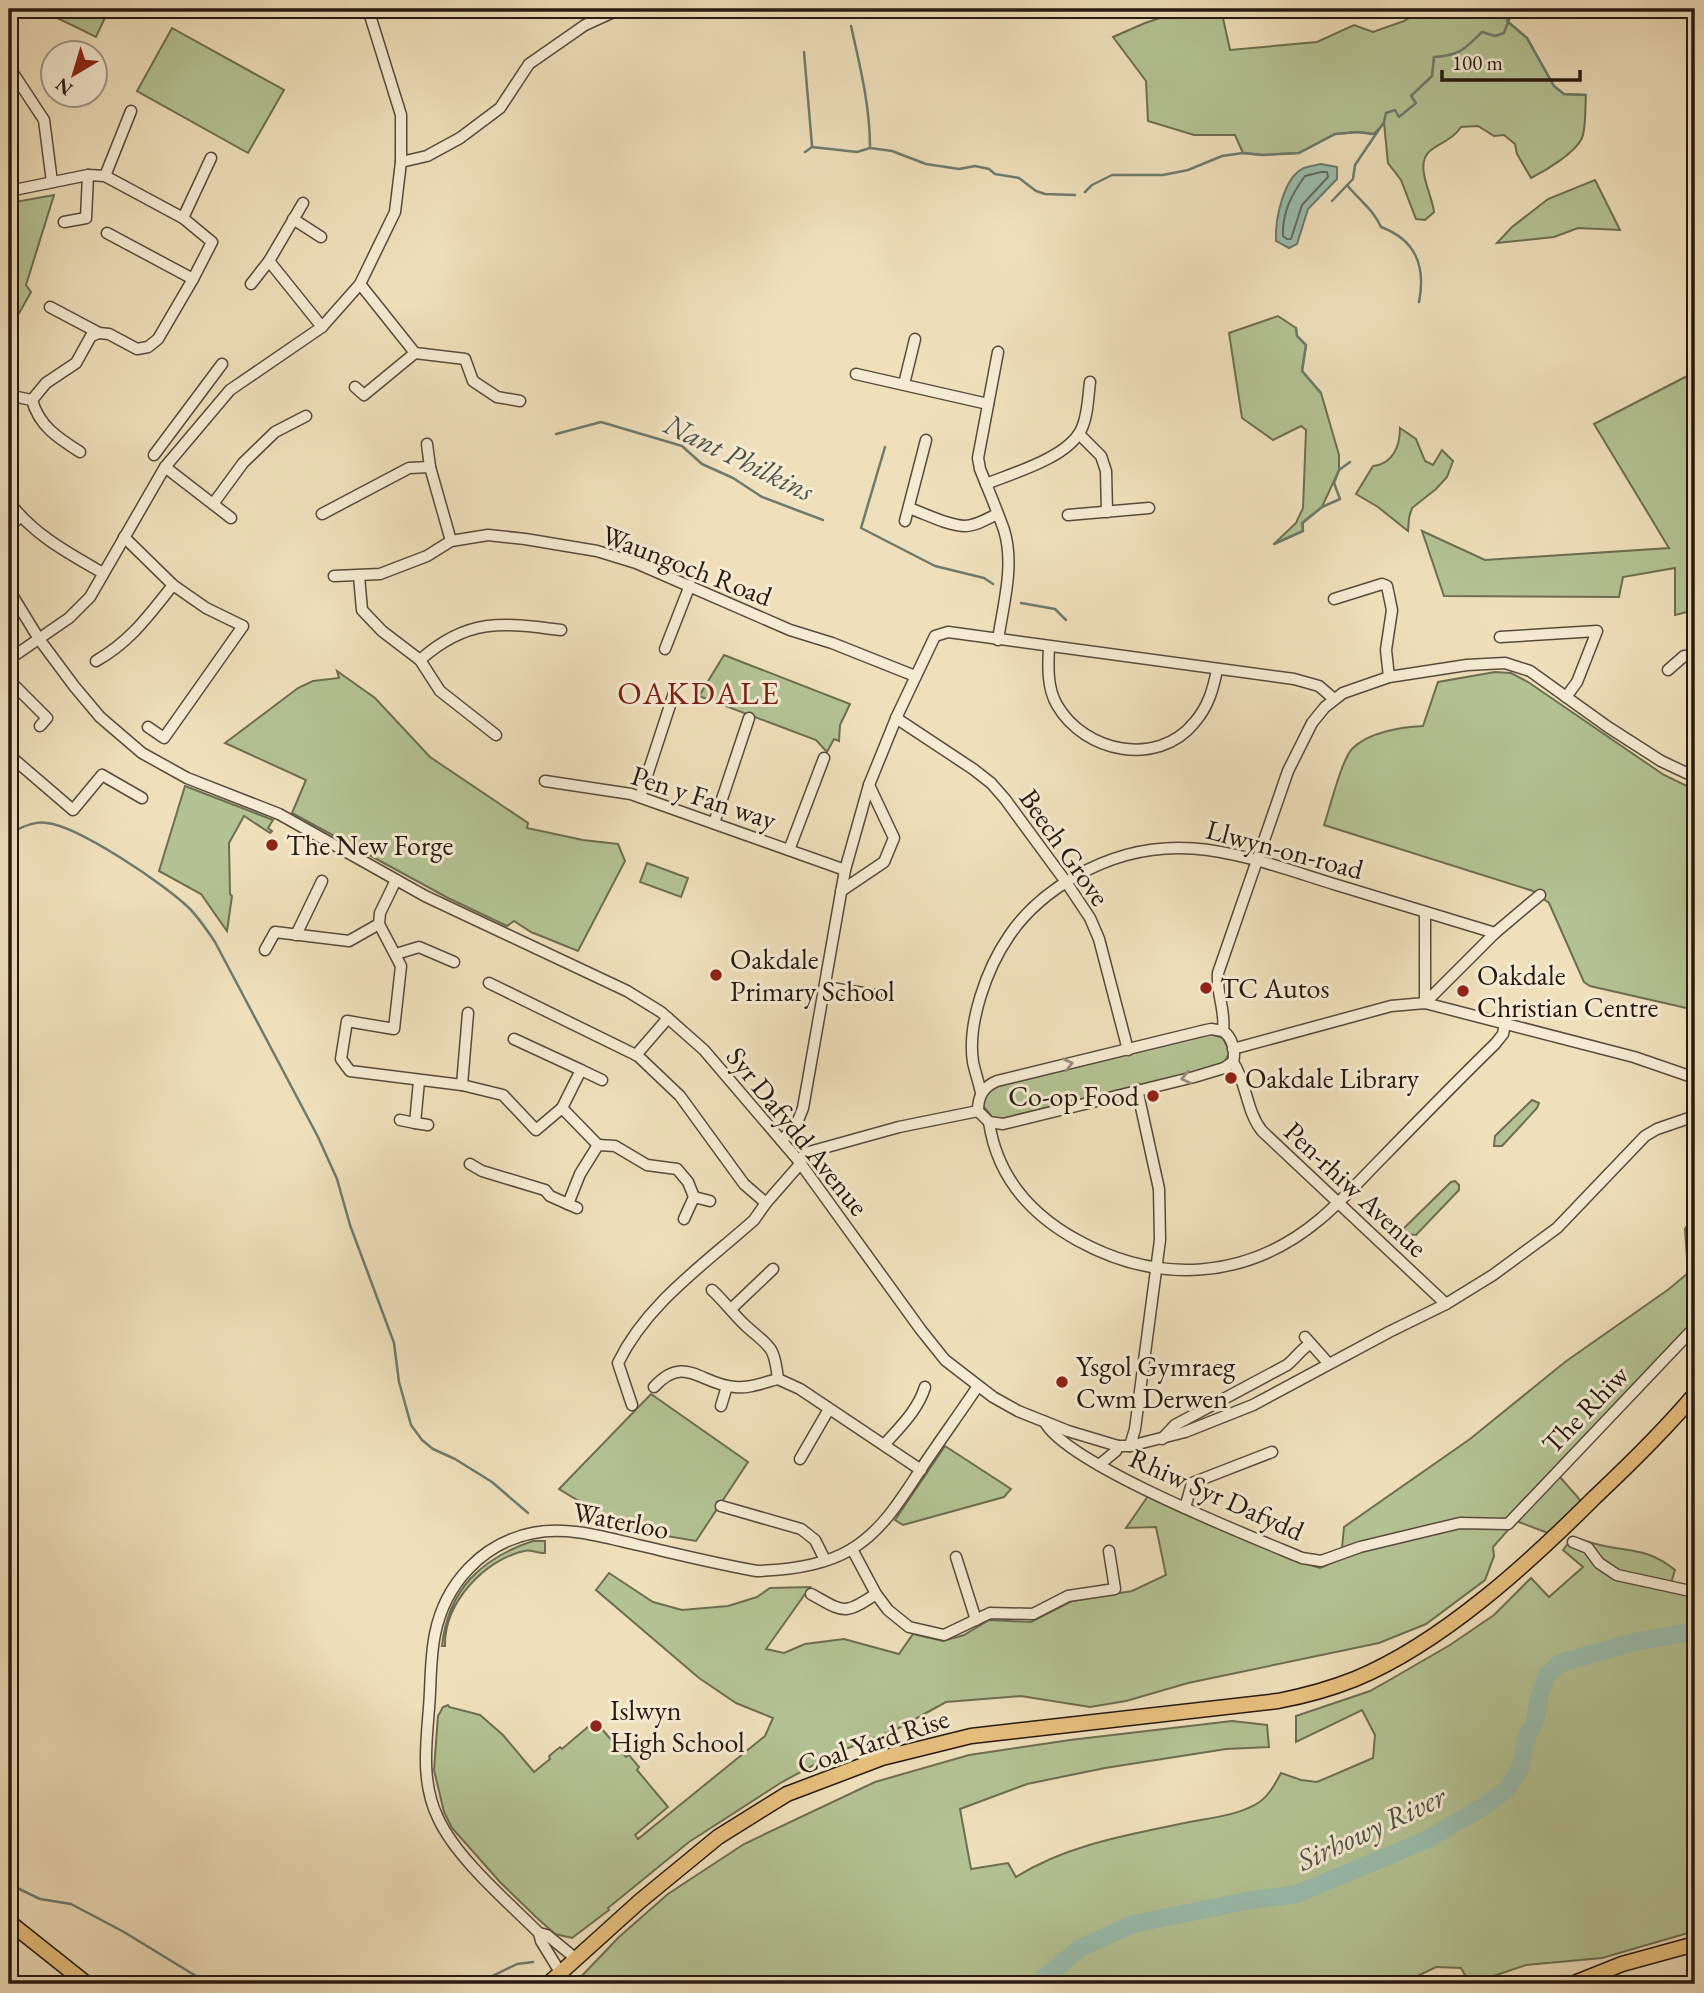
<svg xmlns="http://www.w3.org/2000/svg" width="1704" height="1993" viewBox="0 0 1704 1993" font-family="'EB Garamond',serif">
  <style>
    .green { fill: #b4c394; stroke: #6d6e52; stroke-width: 2 }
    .water { fill: #9abdad; stroke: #6c7b6f; stroke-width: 2 }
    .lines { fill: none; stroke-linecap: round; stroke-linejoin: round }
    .shore { stroke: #606b5f; stroke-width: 2 }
    .stream { stroke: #6c7b6f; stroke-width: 2.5 }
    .river { stroke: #9abdad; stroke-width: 18 }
    .minor-casing { stroke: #584b3c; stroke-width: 13 }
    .major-casing { stroke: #261911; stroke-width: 17 }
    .minor { stroke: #f5ebd3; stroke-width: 10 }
    .major { stroke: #e8c07e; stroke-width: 14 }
    .oneway { stroke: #988c7c }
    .poi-dot { fill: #8f2418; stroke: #f5ebd3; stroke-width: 2.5 }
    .labels { text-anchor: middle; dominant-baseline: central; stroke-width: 6; stroke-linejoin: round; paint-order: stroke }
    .street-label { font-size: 28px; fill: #261911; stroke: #f5ebd3 }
    .poi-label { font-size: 28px; fill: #261911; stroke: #f5ebd3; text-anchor: start }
    .water-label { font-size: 30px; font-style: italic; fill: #4f5248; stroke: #f5ebd3 }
    .quarter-label { font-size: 32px; letter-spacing: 2px; fill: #7a1f14; stroke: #f5ebd3 }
  </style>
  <rect width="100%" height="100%" fill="#efe0bb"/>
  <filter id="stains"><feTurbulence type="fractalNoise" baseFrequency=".00286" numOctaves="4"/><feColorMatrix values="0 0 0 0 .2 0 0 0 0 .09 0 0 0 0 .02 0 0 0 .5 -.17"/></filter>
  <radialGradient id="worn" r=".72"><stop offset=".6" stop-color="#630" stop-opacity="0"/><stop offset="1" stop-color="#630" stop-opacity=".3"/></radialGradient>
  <g class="green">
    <path d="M39 9H109L96 37Z"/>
    <path d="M1187 9H1221L1230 50 1317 42 1354 25 1373 32 1404 21 1423 9H1513L1507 21 1527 38 1554 86 1564 94 1586 95C1585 107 1586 123 1583 135 1579 151 1545 171 1531 178L1517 154 1515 144 1504 135 1494 136 1478 126 1461 127C1453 139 1443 141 1431 150 1413 164 1432 193 1434 212L1425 220 1416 219 1401 180 1388 163 1384 123 1374 134 1358 132 1335 134 1299 153 1263 155 1243 153 1235 135H1194L1148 121 1146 81 1113 37 1145 23Z"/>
    <path d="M172 28 284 90 248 153 137 91Z"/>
    <path d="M1595 180 1620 230 1578 228 1554 237 1497 243 1512 227 1548 199Z"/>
    <path d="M54 195 26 285 31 292 9 331V203Z"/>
    <path d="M1278 316 1296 328 1297 336 1306 345 1302 371 1321 393 1339 455V470L1322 507 1303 523V531L1274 544 1296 523 1303 508 1306 430 1301 426 1273 440 1242 418 1229 333Z"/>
    <path d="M1695 372V610L1675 615V568L1623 577 1619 597 1444 596 1422 531 1485 560 1669 548 1594 424Z"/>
    <path d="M1400 428 1416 439 1425 461 1433 465 1442 450 1453 461 1447 477 1436 489 1412 508 1409 518 1408 531 1378 507 1356 494 1373 466C1393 464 1400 446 1400 428Z"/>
    <path d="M724 655 850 704 840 725 839 741 834 739 827 752 816 740 699 696Z"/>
    <path d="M337 671 375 698 430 757 528 823 527 828 583 840 618 844 625 861 578 951 531 932 514 921 507 926 448 898 292 813 306 780 225 743 298 688 313 681 339 678Z"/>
    <path d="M1495 672 1511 673 1528 682 1664 775 1695 790V1010L1590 986 1584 982 1549 903 1533 891 1324 825C1330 808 1341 761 1352 749 1368 732 1402 727 1423 726L1438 682Z"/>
    <path d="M185 786 273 820 268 828 272 831 270 833 244 816 229 843 230 894 232 896 227 931 201 894 159 871Z"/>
    <path d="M647 863 688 878 681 897 640 882Z"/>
    <path d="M1211 1034 1223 1038 1230 1052 1224 1063 1214 1067 1002 1119 993 1118 983 1106 987 1093 995 1087Z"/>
    <path d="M1532 1100 1539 1103 1537 1108 1502 1146H1494L1495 1136Z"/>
    <path d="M1455 1181 1459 1185V1190L1416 1235 1399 1233 1451 1182Z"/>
    <path d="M1695 1213V1334L1559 1476 1581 1501 1548 1533 1516 1521 1493 1547 1494 1556 1485 1580 1426 1624 1379 1643 1188 1683 1126 1701 1090 1707 1021 1696 946 1702 897 1729 838 1752 782 1782 689 1842 608 1908 609 1910 572 1938 555 1934 536 1917 500 1882 452 1828 444 1812 434 1770 438 1716 443 1707 448 1705 449 1707 480 1715 503 1735 534 1772 550 1759 549 1756 560 1747 562 1749 595 1721 626 1757 629 1755 639 1767 637 1770 668 1807 635 1835 638 1839 765 1736 773 1718 736 1703 699 1678 596 1590 609 1573 653 1602 682 1610 728 1606 757 1597 770 1588 810 1587 766 1649 784 1653 805 1644 844 1639 899 1654 913 1634 943 1641 964 1635 989 1620 1031 1622 1072 1601 1132 1591 1166 1575 1156 1527 1126 1528 1148 1496 1297 1561 1320 1568 1341 1559 1344 1527 1470 1439 1565 1362 1669 1289 1688 1273 1685 1229Z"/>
    <path d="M651 1394 748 1462 696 1541 625 1529 559 1489Z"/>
    <path d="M945 1446 1011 1489 1004 1497 903 1525 895 1520Z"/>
    <path d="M1573 1537C1582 1540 1591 1543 1600 1545 1631 1552 1648 1548 1675 1570L1671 1583 1695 1590V1931L1602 1958 1526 1965 1470 1984 1461 1968 1436 1967 1401 1984H574L619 1937 668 1894 744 1844 875 1782 969 1755 1070 1740 1232 1721 1267 1725 1269 1747 1226 1749 1105 1768 1027 1784 960 1809 971 1869 1008 1863 1016 1877C1067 1845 1127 1835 1185 1823 1209 1818 1237 1816 1258 1803 1269 1796 1275 1784 1281 1773L1301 1780 1317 1782 1373 1758 1375 1735 1362 1710 1296 1742V1716L1370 1691 1393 1678 1450 1645 1494 1615 1531 1578 1549 1597 1583 1567 1563 1550Z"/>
    <path d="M533 1541H545V1553C538 1554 531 1549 524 1551 484 1560 444 1603 445 1646H442C448 1589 482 1558 533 1541Z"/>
  </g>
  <path class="water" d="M1321 164 1337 167V179L1308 209 1297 244 1289 248 1276 241C1275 221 1283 177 1304 168 1309 166 1316 165 1321 164Z"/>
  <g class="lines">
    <path class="shore" d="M1321 172H1327L1328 177 1302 205 1291 239H1287L1283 236C1282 212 1292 194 1305 176Z"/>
    <g class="stream">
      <path d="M1507 21 1527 38 1554 86 1564 94 1586 95"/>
      <path d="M851 26C860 66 870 106 870 147"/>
      <path d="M804 52 812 146"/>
      <path d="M805 152 812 147 857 152 870 148 892 151 926 164 959 169 975 166 989 169 995 174 1019 178 1036 191 1045 194 1075 195"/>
      <path d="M1347 185C1359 200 1373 209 1381 227 1416 240 1426 266 1419 302"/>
      <path d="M1085 192 1092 185 1112 175H1163L1188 170 1222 156 1243 153 1263 155 1299 153 1335 134 1358 132 1372 134"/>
      <path d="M1332 201 1353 179 1355 165 1384 122 1386 113 1395 110 1399 117 1416 103 1411 96 1432 76 1434 57C1461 55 1463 50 1482 32L1495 36 1504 33 1513 9"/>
      <path d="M1296 328 1297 336 1306 345 1302 371 1321 393"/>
      <path d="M556 434 601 422 682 446 702 464 733 478 762 497 823 520"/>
      <path d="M885 447 861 528 935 566 984 578 993 584"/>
      <path d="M1274 544 1303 531 1302 523 1322 507 1340 499 1334 483 1339 470 1350 462"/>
      <path d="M1021 603 1055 609 1066 620"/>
      <path d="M11 832C23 827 34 821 47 823 78 826 166 885 189 908 199 918 207 930 215 942L318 1137 337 1179 350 1225 394 1343 399 1382 411 1425 422 1440 433 1449 455 1459 492 1482 528 1513"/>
      <path d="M9 1884 40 1899 71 1904 124 1932 209 1984"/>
      <path d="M476 1984 517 1964 533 1962"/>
    </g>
    <path class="river" d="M1037 1984 1080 1948 1133 1924 1246 1901 1297 1894 1426 1840 1481 1808 1506 1790 1520 1769 1528 1733 1535 1722 1539 1697 1547 1675 1560 1663 1634 1642 1695 1631"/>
    <defs>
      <g id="minor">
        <path d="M9 67 44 120 52 182"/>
        <path d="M401 162 427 156 460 138 500 108 529 64 585 25 620 9"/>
        <path d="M105 176 131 111"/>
        <path d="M9 191 88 175 105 176 183 218 212 242 193 279"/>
        <path d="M303 203 269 261 322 327"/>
        <path d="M183 218 211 158"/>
        <path d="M293 219 321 237"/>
        <path d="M64 222 86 218 88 175"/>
        <path d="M251 284 269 261"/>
        <path d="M360 284 415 353 465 359 473 381 497 397 520 401"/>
        <path d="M50 307 99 333 109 334 137 349 148 347 158 339 193 279 107 233"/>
        <path d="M998 352 978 458 980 469C988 489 997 510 1004 530 1015 565 1003 605 998 640"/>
        <path d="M856 374 988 404"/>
        <path d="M904 384 915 339"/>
        <path d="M355 387 364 395 415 353"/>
        <path d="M17 397 32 400"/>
        <path d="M1079 434 1101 456 1106 471 1107 512"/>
        <path d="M427 444 430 467"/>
        <path d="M80 452C58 438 39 426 32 400L46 383 76 363 91 336 99 333"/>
        <path d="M154 455 222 364"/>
        <path d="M165 467 231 518"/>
        <path d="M986 484C1013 473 1067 458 1081 430 1088 416 1088 397 1090 382"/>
        <path d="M9 502C34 535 68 553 103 573"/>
        <path d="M213 504 243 463 275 432 306 416"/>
        <path d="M909 508C926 514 946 525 964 526 976 526 987 519 997 514"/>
        <path d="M322 514 409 468 430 467 451 541"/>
        <path d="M1068 515 1149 508"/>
        <path d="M905 521 926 440"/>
        <path d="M9 527 20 517"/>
        <path d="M124 537 173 585 206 608 243 626 164 738 148 727"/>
        <path d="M334 576 380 574 427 556 451 541 488 535 525 539 597 551 636 563 790 630 832 643 915 676"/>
        <path d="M359 576 362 610 382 631 420 660 440 691 496 735"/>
        <path d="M9 590 39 639 74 686 100 717 142 753 187 778 279 814 425 896 627 991 661 1012 704 1050 798 1160 921 1330 945 1360 993 1397 1018 1411 1068 1431 1118 1446H1130L1185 1432 1253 1405 1389 1332 1446 1304 1493 1275 1557 1228 1645 1136 1657 1129 1695 1116"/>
        <path d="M1334 599 1382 584 1387 586 1392 610 1386 650 1389 677"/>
        <path d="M1500 637 1597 631 1577 682 1566 697"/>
        <path d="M1049 647C1048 666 1047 688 1057 705 1084 752 1157 768 1194 723 1208 707 1213 690 1217 670"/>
        <path d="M665 649 690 585"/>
        <path d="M420 660C467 618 502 622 561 630"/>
        <path d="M96 661C131 641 149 615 173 585"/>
        <path d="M9 663 11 658 69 618 90 597 165 467 230 390 322 327 360 284 395 212 401 162V115L368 9"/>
        <path d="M1668 670 1684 656 1695 655"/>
        <path d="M9 680 47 718 40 726"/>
        <path d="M896 718 973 769 991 783 1005 799 1066 882 1090 918 1099 939 1128 1050"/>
        <path d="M9 755 73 810 102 775 142 798"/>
        <path d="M545 781 631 794 845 870"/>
        <path d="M640 797 674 693"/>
        <path d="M714 823 749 718"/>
        <path d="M789 850 824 758"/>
        <path d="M396 880 380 913 379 924 401 966 394 1029 347 1021 341 1059 350 1071 462 1085 503 1095 536 1130 562 1108 598 1145"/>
        <path d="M841 891 884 862 894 838 869 785"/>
        <path d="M1425 912V1003L1495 933 1540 895"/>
        <path d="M296 935 322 881"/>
        <path d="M265 950 275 932 349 941 379 924"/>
        <path d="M396 954 419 947 454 962"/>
        <path d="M489 983 638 1056 680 1096 744 1184 766 1203"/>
        <path d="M825 987 876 995"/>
        <path d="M1223 1031 1211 1029 1202 1031 997 1081C983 1087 978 1096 978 1111L989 1122 1003 1124 1194 1077 1224 1068 1233 1062"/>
        <path d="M514 1039 581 1070 562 1108"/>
        <path d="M1233 1049 1391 1006 1425 1003 1634 1057 1695 1078"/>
        <path d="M636 1055 668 1018"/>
        <path d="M581 1070 602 1080"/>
        <path d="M419 1081 415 1123 428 1125"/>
        <path d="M462 1085 468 1013"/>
        <path d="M981 1093C979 1083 975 1072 973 1062 967 1023 987 968 1009 936 1025 912 1050 891 1076 876 1169 823 1243 856 1337 885 1389 901 1442 917 1495 933"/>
        <path d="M400 1120 415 1123"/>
        <path d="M989 1122C997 1176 1030 1214 1077 1240 1158 1285 1247 1280 1319 1220 1342 1201 1362 1178 1383 1157 1420 1119 1457 1081 1495 1044L1503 1034 1505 1023"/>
        <path d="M781 1140 795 1128 803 1108 845 870 869 785 897 716 935 636 948 632 1294 679 1319 686 1334 699"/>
        <path d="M598 1145 615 1146 647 1165 677 1169 688 1182 694 1197 684 1219"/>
        <path d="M798 1160 809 1152 899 1127 978 1111"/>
        <path d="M470 1164 482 1171 545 1190 550 1196 568 1204"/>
        <path d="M694 1197 710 1201"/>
        <path d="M577 1208 568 1204 580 1174 598 1145"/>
        <path d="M712 1290C724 1301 734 1315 746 1326 770 1348 774 1344 778 1379L800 1389 921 1470"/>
        <path d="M1446 1304 1262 1131C1246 1111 1247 1083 1233 1062 1236 1051 1232 1037 1223 1031 1226 1011 1216 993 1218 973L1288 771 1312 723 1325 707 1343 693 1389 677 1467 665 1505 663 1530 671 1608 727 1661 761 1695 777"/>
        <path d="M731 1309 773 1269"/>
        <path d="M1305 1337 1329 1364"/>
        <path d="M654 1387C685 1353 701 1385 735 1387 749 1389 765 1382 778 1379"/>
        <path d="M632 1405 618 1363C647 1303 706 1263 754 1220L766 1203 801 1163"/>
        <path d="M721 1406 727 1386"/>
        <path d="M1045 1422C1066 1464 1252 1537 1302 1558L1321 1561 1360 1547 1460 1523 1508 1524 1695 1327"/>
        <path d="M1162 1439 1175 1425 1287 1365C1296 1358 1300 1350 1310 1344"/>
        <path d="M884 1445C900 1427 918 1410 925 1387"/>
        <path d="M1130 1446 1135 1429 1160 1240 1159 1189 1137 1089"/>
        <path d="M800 1459 829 1409"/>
        <path d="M1099 1465 1116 1451 1118 1446"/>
        <path d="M721 1506 801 1529 815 1540 825 1560"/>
        <path d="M1185 1508 1192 1483 1272 1452"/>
        <path d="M1573 1542 1588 1548 1599 1563 1617 1575 1695 1592"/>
        <path d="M852 1549 876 1594 888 1610 909 1627 944 1635 990 1613 1033 1614 1068 1596 1115 1589 1109 1551"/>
        <path d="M956 1557 976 1620"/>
        <path d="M811 1594C844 1612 843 1616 876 1594"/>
        <path d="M539 1933 541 1941 560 1972"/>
        <path d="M575 1958 547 1935 539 1933C507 1901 457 1859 438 1818 421 1783 426 1745 429 1708 431 1684 430 1658 435 1634 445 1584 482 1543 533 1533 568 1526 603 1537 638 1545 677 1554 717 1564 757 1571 789 1570 823 1566 850 1550 884 1530 902 1497 923 1466 941 1439 960 1413 978 1386"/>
      </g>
      <g id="major">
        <path d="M9 1922 87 1984"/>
        <path d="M548 1984 640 1901 718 1837 787 1794 882 1758 971 1736 1278 1701C1304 1696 1330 1689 1355 1679 1442 1643 1529 1563 1595 1497 1630 1464 1664 1431 1695 1394"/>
        <path d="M1572 1984 1622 1964 1695 1944"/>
      </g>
    </defs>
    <use href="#minor" class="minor-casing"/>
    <use href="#major" class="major-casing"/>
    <use href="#minor" class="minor"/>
    <use href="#major" class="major"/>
  </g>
  <defs><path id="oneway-chevron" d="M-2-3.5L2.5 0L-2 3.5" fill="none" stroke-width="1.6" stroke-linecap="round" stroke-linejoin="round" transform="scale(1.75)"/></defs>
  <g class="oneway">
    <use href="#oneway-chevron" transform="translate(1068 1064) rotate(-14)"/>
    <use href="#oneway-chevron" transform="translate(1186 1078) rotate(167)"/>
  </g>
  <g class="poi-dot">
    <circle cx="272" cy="845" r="7"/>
    <circle cx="716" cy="975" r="7"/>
    <circle cx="1206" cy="988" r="7"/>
    <circle cx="1463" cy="991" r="7"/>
    <circle cx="1231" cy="1078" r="7"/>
    <circle cx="1153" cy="1096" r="7"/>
    <circle cx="1062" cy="1382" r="7"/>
    <circle cx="596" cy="1726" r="7"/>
  </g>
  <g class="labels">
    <g class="street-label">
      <text transform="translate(687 565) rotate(21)">Waungoch Road</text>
      <text transform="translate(704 797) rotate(18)">Pen y Fan way</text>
      <text transform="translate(1065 847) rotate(55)">Beech Grove</text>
      <text transform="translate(1285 849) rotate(15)">Llwyn-on-road</text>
      <text transform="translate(798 1131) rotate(51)">Syr Dafydd Avenue</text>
      <text transform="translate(1356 1189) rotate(43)">Pen-rhiw Avenue</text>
      <text transform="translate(1585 1409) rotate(-46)">The Rhiw</text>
      <text transform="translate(1217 1494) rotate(24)">Rhiw Syr Dafydd</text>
      <text transform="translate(621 1520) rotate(11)">Waterloo</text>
      <text transform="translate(873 1741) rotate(-18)">Coal Yard Rise</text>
    </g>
    <g class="poi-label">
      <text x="286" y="845">The New Forge</text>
      <text x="730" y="959">Oakdale<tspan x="730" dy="32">Primary School</tspan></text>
      <text x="1477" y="975">Oakdale<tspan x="1477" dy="32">Christian Centre</tspan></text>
      <text x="1220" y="988">TC Autos</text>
      <text x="1245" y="1078">Oakdale Library</text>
      <text x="1139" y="1096" text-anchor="end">Co-op Food</text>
      <text x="1076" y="1366">Ysgol Gymraeg<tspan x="1076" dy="32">Cwm Derwen</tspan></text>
      <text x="610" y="1710">Islwyn<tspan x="610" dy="32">High School</tspan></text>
    </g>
    <g class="water-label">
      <text transform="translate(739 457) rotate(26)">Nant Philkins</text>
      <text transform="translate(1371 1828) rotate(-25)">Sirhowy River</text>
    </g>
    <g class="quarter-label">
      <text x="699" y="693">OAKDALE</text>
    </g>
  </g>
  <rect width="1704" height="1993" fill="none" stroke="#efe0bb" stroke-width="35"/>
  <rect x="10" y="10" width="1683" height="1972" fill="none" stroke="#261911" stroke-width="3.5"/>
  <rect x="18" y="18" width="1669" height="1958" fill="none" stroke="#261911" stroke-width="2"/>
  <g transform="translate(74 74) rotate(218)"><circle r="33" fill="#f5ebd3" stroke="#a29785" stroke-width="2"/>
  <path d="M0-5L12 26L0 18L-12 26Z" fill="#8f2418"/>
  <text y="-10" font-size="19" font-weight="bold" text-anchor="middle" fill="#261911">N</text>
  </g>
  <path d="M1442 70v10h138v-10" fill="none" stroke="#261911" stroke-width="3.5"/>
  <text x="1452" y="70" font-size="21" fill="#261911" stroke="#f5ebd3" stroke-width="5" paint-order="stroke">100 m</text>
  <rect width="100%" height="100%" filter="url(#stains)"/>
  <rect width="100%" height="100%" fill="url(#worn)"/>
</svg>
